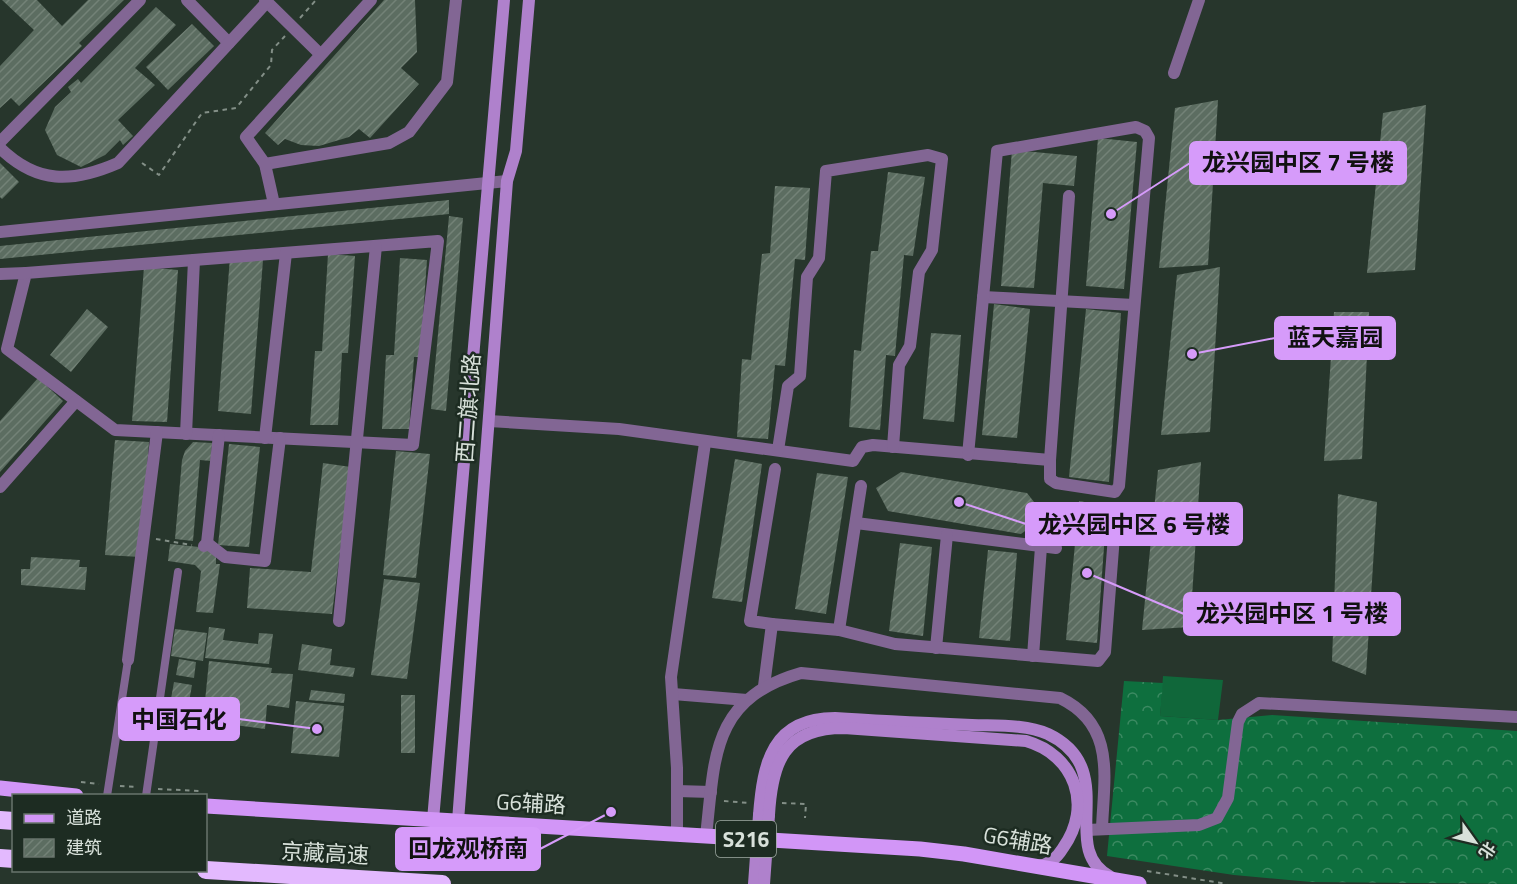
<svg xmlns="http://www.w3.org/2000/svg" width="1517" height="884" viewBox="0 0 1517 884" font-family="'Titillium Web','Noto Sans SC',sans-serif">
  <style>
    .green { fill: #10673a }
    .forest { fill: url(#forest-crowns) }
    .building { fill: url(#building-hatch) }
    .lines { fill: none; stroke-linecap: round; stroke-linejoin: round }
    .path { stroke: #838f87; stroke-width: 2; stroke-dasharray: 4.5 4.5; stroke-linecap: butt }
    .service { stroke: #826694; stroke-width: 8 }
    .minor { stroke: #826694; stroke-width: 12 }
    .tertiary { stroke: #826694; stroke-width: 12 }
    .secondary { stroke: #af81cc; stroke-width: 12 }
    .primary { stroke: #d296f7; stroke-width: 15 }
    .motorway { stroke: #e3b9fe; stroke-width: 18 }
    .secondary-bridge { stroke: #af81cc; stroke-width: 12 }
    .labels { text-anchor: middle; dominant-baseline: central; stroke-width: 5; stroke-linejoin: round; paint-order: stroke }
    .shield { fill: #1d2c22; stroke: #a0aba3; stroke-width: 1.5 }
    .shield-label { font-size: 21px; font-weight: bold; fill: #d8e1da }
    .street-label { font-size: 22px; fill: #d8e1da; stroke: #1d2c22 }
    .leader { fill: none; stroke: #d69bfa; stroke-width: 2 }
    .callout-dot { fill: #d69bfa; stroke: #1d2c22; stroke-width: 2 }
    .callout { fill: #d69bfa; stroke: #d69bfa; stroke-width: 2 }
    .callout-label { font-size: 24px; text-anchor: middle; font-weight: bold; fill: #111 }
  </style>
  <defs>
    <pattern id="forest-crowns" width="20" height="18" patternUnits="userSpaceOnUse" patternTransform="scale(1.5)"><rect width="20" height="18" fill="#0e6f3e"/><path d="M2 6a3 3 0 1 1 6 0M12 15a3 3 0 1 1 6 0" fill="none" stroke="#3c8a62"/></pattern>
    <pattern id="building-hatch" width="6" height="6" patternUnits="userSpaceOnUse" patternTransform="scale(1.5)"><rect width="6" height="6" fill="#5c6d61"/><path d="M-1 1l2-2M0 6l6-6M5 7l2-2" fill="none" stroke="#738277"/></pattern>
  </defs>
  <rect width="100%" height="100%" fill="#27362c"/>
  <path class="green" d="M1163 676 1223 680 1218 720 1160 716Z"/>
  <path class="forest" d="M1124 681 1163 683 1160 716 1218 720 1272 715 1517 731V884L1311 882 1234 875 1107 856Z"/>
  <g class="building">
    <path d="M2 0H37L62 26 88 0H124L79 43 82 46 19 106 11 98 0 108V66L34 30Z"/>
    <path d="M384 0H415L417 52 401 68 419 84 370 138 359 129 349 137 319 146 301 145 285 139 278 145 265 133Z"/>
    <path d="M156 7 176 25 135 68 155 85 118 120 133 136 123 145 120 140 105 155 81 167 57 155 45 130 55 107 71 92 68 87 78 79 81 83Z"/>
    <path d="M192 24 214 46 168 90 146 67Z"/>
    <path d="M1218 100 1208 265 1159 268 1175 108Z"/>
    <path d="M1426 105 1415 270 1367 273 1383 113Z"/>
    <path d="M1098 138 1137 142 1124 289 1086 286Z"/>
    <path d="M1012 150 1077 156 1074 186 1043 183 1034 288 1001 286Z"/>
    <path d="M0 163 19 182 2 199 0 197Z"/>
    <path d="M888 172 925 177 913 256 904 255 895 356 886 355 880 430 849 427 854 350 861 351 871 251H878Z"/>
    <path d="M775 186 810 188 805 260 795 259 785 366 775 365 768 439 737 437 742 359 751 360 762 254 770 253Z"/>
    <path d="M449 200V214L0 259V246Z"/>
    <path d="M449 216 463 218 446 411 431 409Z"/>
    <path d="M328 254 355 256 348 353H342L338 425H310L315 351H322Z"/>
    <path d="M230 257 263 260 251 414 218 411Z"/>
    <path d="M400 258 427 260 420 357H414L409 429H382L386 355H394Z"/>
    <path d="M144 267 178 270 167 422 132 421Z"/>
    <path d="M1220 267 1210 432 1161 435 1177 275Z"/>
    <path d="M994 304 1030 309 1017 438 982 435Z"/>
    <path d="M87 309 108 327 71 372 50 355Z"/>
    <path d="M1086 309 1121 313 1109 482 1069 477Z"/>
    <path d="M1334 312H1369L1362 459 1324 461Z"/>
    <path d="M931 333 961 335 954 422 923 419Z"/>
    <path d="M38 378 63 401 0 472V421Z"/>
    <path d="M115 440 149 442 140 557 105 555Z"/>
    <path d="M193 442 212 443 211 461 200 460 193 541 175 539 182 460 185 451Z"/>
    <path d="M229 444 260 447 249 547 218 545Z"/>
    <path d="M396 451 430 454 416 578 383 575Z"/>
    <path d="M735 459 762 464 742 602 712 598Z"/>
    <path d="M1201 462 1190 627 1142 630 1158 470Z"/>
    <path d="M323 463 351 467 332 614 247 608 250 568 311 572Z"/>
    <path d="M901 472 1027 493 1045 516 1021 534 888 511 876 488Z"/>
    <path d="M817 473 848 477 826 614 795 609Z"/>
    <path d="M1338 494 1377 502 1366 675 1332 661Z"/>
    <path d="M1079 501 1107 506 1097 643 1066 640Z"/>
    <path d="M900 543 932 547 923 636 889 631Z"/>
    <path d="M170 544 209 548 216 555V564H220L213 613 196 612 201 571 195 565 168 561Z"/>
    <path d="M988 550 1017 553 1010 641 979 638Z"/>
    <path d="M31 557 80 560 79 567H87L85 590 21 585V569H30Z"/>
    <path d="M384 579 420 583 407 679 371 675Z"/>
    <path d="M209 627 225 629 223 640 258 644 259 633 273 634 269 664 205 658Z"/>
    <path d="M175 629 207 633 203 661 171 656Z"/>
    <path d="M302 644 332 649 330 665 355 668 353 677 298 670Z"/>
    <path d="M179 659 196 662 194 678 176 675Z"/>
    <path d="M209 661 272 668 271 673 293 674 289 708 267 705 265 729 203 721Z"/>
    <path d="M174 682 192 685 187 713 169 710Z"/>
    <path d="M311 690 345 694 344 703 309 700Z"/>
    <rect x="401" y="695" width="14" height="58"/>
    <path d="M296 701 344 706 339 757 291 753Z"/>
  </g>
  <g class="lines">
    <g class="path">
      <path d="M300 18 316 0"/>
      <path d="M142 163 159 175 202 113 236 108 271 65 272 50 285 36"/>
      <path d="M156 539 192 545"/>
      <path d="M81 782 99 784"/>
      <path d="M120 786 138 787"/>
      <path d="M158 789 201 791"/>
      <path d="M724 801 748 803"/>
      <path d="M782 803 806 804 805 818"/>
      <path d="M1147 871 1227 884"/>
    </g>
    <g class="service">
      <path d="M107 796 128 660"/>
      <path d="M146 796 178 572"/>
    </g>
    <g class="minor">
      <path d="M187 0 229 43"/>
      <path d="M265 0 320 54"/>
      <path d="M0 142 140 0"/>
      <path d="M0 148C37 184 72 183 118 163L267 2"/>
      <path d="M265 164 389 143 409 132 447 82 456 0"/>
      <path d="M274 204 265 164 246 137 371 0"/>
      <path d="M438 241 413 445 115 430 7 349 26 273Z"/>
      <path d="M0 274 26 273"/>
      <path d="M983 297 1134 305"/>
      <path d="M489 421 619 429 853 461 862 447 873 445 1050 460 1069 196"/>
      <path d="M186 434 194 260"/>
      <path d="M265 438 286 253"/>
      <path d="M778 450 788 386 800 376 807 277 819 258 826 171 928 155 942 159 932 250 919 272 910 346 899 365 893 447"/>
      <path d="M968 455 997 151 1136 127 1145 131 1149 138 1119 486 1115 492 1056 483 1050 479V460"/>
      <path d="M0 487 76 401"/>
      <path d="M856 523 1056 548"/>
      <path d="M207 543 225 557 265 561 280 438"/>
      <path d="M204 546 207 543 219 435"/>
      <path d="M339 621 376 246"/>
      <path d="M772 624 750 621 775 469"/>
      <path d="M839 630 861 486"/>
      <path d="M936 648 947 535"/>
      <path d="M1033 656 1041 547"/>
      <path d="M128 660 157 432"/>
      <path d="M764 686 772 624 839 630 895 644 1098 661 1105 652 1116 510"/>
      <path d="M673 694 747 700"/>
      <path d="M677 791 711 792"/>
      <path d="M1087 830 1199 825 1217 818 1228 798 1238 722 1242 714 1259 703 1517 717"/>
      <path d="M677 835V768L671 677 705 443"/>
      <path d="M706 836C715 757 711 699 801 673L1060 698C1116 725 1104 777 1102 828"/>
    </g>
    <g class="tertiary">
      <path d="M1174 73 1199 0"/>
      <path d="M0 232 507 181"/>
    </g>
    <g class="secondary">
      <path d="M759 815C763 763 772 718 835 718 880 721 926 723 972 725 996 726 1025 724 1048 734 1123 770 1055 848 1111 877"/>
      <path d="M769 815C772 762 784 728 844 728L1026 741C1075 755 1093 806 1063 848 1057 858 1049 865 1037 866"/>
      <path d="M433 820 504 0"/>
      <path d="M458 821 507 181 516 151 529 0"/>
    </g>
    <g class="primary">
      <path d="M0 788 76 796"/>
      <path d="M206 806 920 849 964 854 1139 884"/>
    </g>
    <g class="motorway">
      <path d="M0 820 14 821"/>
      <path d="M0 858 14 859"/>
      <path d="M206 870 442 884"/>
    </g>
    <g class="secondary-bridge">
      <path d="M754 884 759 815"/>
      <path d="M764 884 769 815"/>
    </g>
  </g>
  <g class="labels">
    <rect class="shield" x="716" y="821" width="60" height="36" rx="4.5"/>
    <g class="shield-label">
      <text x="746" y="839">S216</text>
    </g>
    <g class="street-label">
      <text transform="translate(468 408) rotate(-86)">西二旗北路</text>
      <text transform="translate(531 803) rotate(3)">G6辅路</text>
      <text transform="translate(1018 840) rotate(10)">G6辅路</text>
      <text transform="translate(325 853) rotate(3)">京藏高速</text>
    </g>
  </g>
  <path class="leader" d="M1111 214L1190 163M1192 354L1275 338M959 502L1026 524M1087 573L1184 614M317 729L239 719M611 812L540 849"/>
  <g class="callout-dot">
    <circle cx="1111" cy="214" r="6"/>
    <circle cx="1192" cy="354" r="6"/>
    <circle cx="959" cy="502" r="6"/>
    <circle cx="1087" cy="573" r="6"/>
    <circle cx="317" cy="729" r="6"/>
    <circle cx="611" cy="812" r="6"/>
  </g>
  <g class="callout">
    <rect x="1190" y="142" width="216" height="42" rx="6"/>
    <rect x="1275" y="317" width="120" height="42" rx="6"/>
    <rect x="1026" y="503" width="216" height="42" rx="6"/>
    <rect x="1184" y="593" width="216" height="42" rx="6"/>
    <rect x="119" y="698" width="120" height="42" rx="6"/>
    <rect x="396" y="828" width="144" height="42" rx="6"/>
  </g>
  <g class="callout-label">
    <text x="1298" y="171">龙兴园中区 7 号楼</text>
    <text x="1335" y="346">蓝天嘉园</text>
    <text x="1134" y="533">龙兴园中区 6 号楼</text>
    <text x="1292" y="622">龙兴园中区 1 号楼</text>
    <text x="179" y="728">中国石化</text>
    <text x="468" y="857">回龙观桥南</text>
  </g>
  <rect x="12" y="794" width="195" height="78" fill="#1d2c22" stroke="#68746c" stroke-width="1.5"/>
  <rect x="24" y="814" width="30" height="9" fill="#d296f7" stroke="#68746c" stroke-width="1.5"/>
  <text x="66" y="824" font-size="18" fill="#d8e1da">道路</text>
  <rect x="24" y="839" width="30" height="18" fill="url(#building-hatch)" stroke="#68746c" stroke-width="1.5"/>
  <text x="66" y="854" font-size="18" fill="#d8e1da">建筑</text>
  <g transform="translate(1475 842) rotate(124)" stroke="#1d2c22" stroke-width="4.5" paint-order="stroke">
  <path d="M0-4.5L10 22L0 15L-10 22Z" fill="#d8e1da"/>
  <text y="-9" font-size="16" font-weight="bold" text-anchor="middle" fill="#d8e1da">北</text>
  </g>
</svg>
